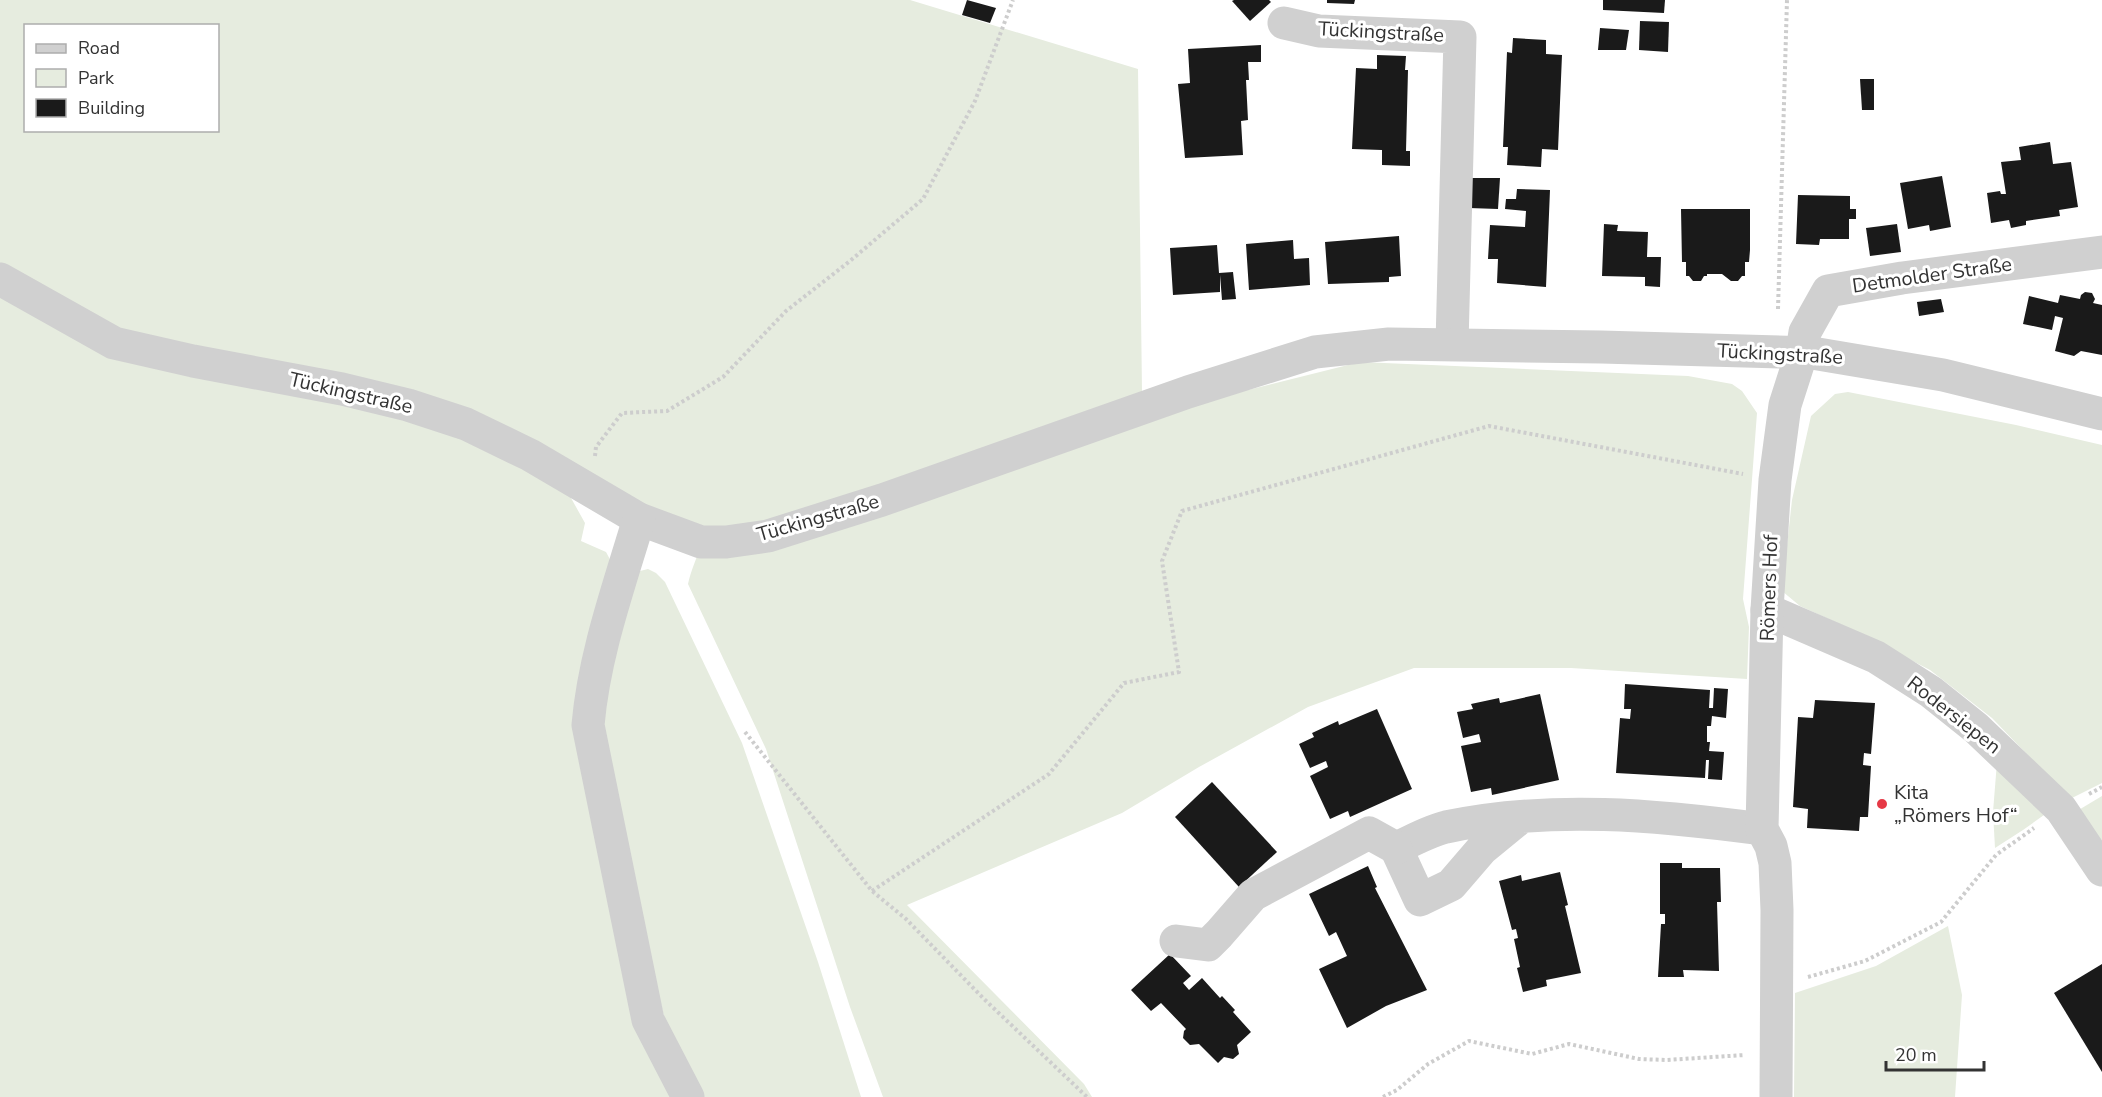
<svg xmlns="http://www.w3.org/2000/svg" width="2102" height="1097" viewBox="0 0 2102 1097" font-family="'Nunito Sans',sans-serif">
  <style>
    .green { fill: #e6ecdf; fill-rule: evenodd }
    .building { fill: #1a1a1a }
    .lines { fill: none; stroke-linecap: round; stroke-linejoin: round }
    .path { stroke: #cdcdcd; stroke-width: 4; stroke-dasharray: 3 3; stroke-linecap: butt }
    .minor { stroke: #d0d0d0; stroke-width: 33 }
    .poi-dot { fill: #e63946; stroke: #fff; stroke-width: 2 }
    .labels { text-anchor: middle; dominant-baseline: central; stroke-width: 6; stroke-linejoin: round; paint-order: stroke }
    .street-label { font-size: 20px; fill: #333; stroke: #fff }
    .poi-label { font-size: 20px; fill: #333; stroke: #fff; text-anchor: start }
  </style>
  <rect width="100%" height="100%" fill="#fff"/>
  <g class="green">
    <path d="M0 0H910L1138 69 1142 392 1248 390 1360 362 1688 376 1732 384 1742 391 1757 413 1743 599 1749 627 1747 679 1571 668H1414L1308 707 1199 767 1122 813 907 905 1084 1084 1092 1097H883L850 1007 766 749 688 584C691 569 698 557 701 542L591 492 571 498 585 523 581 541 606 552 613 565 580 694 675 1097H0ZM26 26H218V130H26Z"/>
    <path d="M1848 392 2016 425 2102 445V783L2070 799 1992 718 1930 670 1855 631 1800 606 1782 591 1792 500 1811 416 1835 394Z"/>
    <path d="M648 569 656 573 665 582 742 743 818 962 861 1097H700L667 1030 597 727 636 572Z"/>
    <path d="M1997 762 2044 815 2023 830 1995 848 1993 812Z"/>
    <path d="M2102 796V850L2077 811Z"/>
    <path d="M1948 926 1962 995 1955 1097H1794L1795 993 1876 966Z"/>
  </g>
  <g class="building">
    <path d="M967 0 996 8 990 23 962 15Z"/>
    <path d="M1234 0H1269L1271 2 1250 21 1232 1Z"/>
    <path d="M1327 0H1355L1354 4 1327 3Z"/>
    <path d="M1603 0H1665L1664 13 1603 10Z"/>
    <path d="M1640 21 1669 22 1668 52 1639 50Z"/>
    <path d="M1600 28 1629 30 1626 50H1598Z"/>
    <path d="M1513 38 1546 40V54L1562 55 1558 150 1542 149 1541 167 1507 165 1508 147H1503L1507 52 1512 53Z"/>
    <path d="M1261 45V62H1248L1249 80H1246L1248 120 1241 121 1243 155 1185 158 1178 84 1190 83 1188 49Z"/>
    <path d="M1377 55 1406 56 1405 70H1408L1406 151H1410V166L1382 165V150L1352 149 1356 68 1377 69Z"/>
    <path d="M1860 79H1874V110H1862Z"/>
    <path d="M2050 142 2053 164 2071 162 2078 207 2059 210 2060 216 2026 221V225L2011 228 2009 220 1991 223 1987 193 2000 191 2001 194H2006L2001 162 2021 160 2019 147Z"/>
    <path d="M1942 176 1951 227 1930 231 1929 225 1908 229 1900 183Z"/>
    <path d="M1470 178H1500L1498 209 1469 208Z"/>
    <path d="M1517 189 1550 190 1546 287 1497 283 1498 259H1488L1490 225 1525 227 1526 211 1505 209 1506 199H1516Z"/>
    <path d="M1798 195 1850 196V209H1856V219H1849V239H1820L1819 245 1796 244Z"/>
    <path d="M1681 209H1750V250L1749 262H1745V276H1742L1738 281H1731L1722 274H1707V276H1704L1701 281H1693L1689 276H1686V262H1682Z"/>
    <path d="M1604 224 1618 225 1617 231 1648 232 1647 257H1661L1660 287 1645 286V277L1602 276Z"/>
    <path d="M1897 224 1901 252 1870 256 1866 228Z"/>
    <path d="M1399 236 1401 276 1389 277V282L1328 284 1325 242Z"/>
    <path d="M1293 240 1294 259 1309 258 1310 285 1249 290 1246 244Z"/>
    <path d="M1217 245 1219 273 1233 272 1236 299 1222 300 1220 275V292L1173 295 1170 248Z"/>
    <path d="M2085 292 2092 293 2095 299 2093 303 2102 305V355L2081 351 2074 356 2055 351 2063 318 2055 316 2052 330 2023 324 2029 296 2058 303 2060 295 2080 299 2081 295Z"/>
    <path d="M1941 299 1944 312 1919 316 1917 302Z"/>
    <path d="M1625 684 1710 690 1709 708H1713L1714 688 1728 689 1726 718 1712 716 1711 726H1707V742H1710L1709 751 1724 752 1722 780 1708 779 1709 760H1706L1705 778 1616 773 1620 718 1630 719 1631 709H1624Z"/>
    <path d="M1540 694 1559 780 1492 795 1491 788 1471 792 1461 746 1481 742 1479 734 1463 738 1457 712 1473 709 1471 704 1499 698 1500 703Z"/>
    <path d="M1815 700 1875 703 1871 754 1864 753 1863 765 1871 766 1868 817H1860L1859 831 1807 828 1808 809 1793 807 1798 717 1813 718Z"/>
    <path d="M1377 709 1412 789 1350 817 1348 811 1330 819 1310 776 1328 767 1326 761 1310 768 1299 744 1314 737 1312 733 1338 721 1339 725Z"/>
    <path d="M1212 782 1277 852 1239 887 1175 817Z"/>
    <path d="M1660 863H1682V868H1720L1721 902H1717L1719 971 1683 970 1684 977H1658L1661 924H1665V914H1660Z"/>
    <path d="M1368 866 1377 887 1375 888 1427 990 1386 1006 1347 1028 1319 969 1347 956 1336 932 1329 936 1309 894Z"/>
    <path d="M1560 872 1568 905 1565 906 1581 973 1546 980 1547 986 1523 992 1517 968 1520 967 1514 939 1518 938 1516 929 1512 930 1499 881 1521 875 1522 881Z"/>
    <path d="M1170 954 1191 976 1183 983 1189 990 1202 978 1220 998 1222 996 1235 1010 1233 1012 1251 1032 1237 1045 1239 1054 1233 1059 1224 1057 1218 1063 1199 1044 1190 1045 1183 1038 1184 1031 1186 1029 1161 1003 1151 1011 1131 990Z"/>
    <path d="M2102 964V1072L2054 993Z"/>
  </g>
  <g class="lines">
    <g class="path">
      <path d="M1778 309 1787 0"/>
      <path d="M595 456 596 447 622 413 667 411 723 377 786 311 850 261 923 199 975 101 1013 0"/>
      <path d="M745 732 872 891 906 919 984 999 1087 1097"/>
      <path d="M2089 794 2102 787"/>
      <path d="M872 891 1049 774 1124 683 1179 672 1162 561 1182 511 1489 426 1743 474"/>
      <path d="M1808 977 1865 961 1941 922 1996 855 2034 828"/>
      <path d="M1383 1097 1397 1090 1428 1064 1469 1041 1532 1054 1569 1044 1639 1059 1666 1060 1745 1055"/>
    </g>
    <g class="minor">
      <path d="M1284 23 1319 31 1460 37 1452 344"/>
      <path d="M0 279 114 343 193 361 342 389 408 405 466 424 530 455 639 519 701 542H726L768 536 882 500 1188 392 1315 352 1389 344 1601 347 1812 353 1943 375 2102 414"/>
      <path d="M639 519C619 586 594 655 588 725L648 1020 688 1097"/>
      <path d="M1767 610 1876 657 1931 692 1976 728 2061 809 2102 870"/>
      <path d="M1521 817 1482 849 1451 885 1420 900 1396 848C1412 841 1429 831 1446 827 1551 805 1657 815 1762 829"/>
      <path d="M1176 941 1208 945 1219 934 1253 895 1369 833 1396 848"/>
      <path d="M1776 1097 1777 910 1775 863 1771 846 1762 829 1767 610 1775 480 1785 405 1802 352 1805 332 1828 291 1902 278 2102 252"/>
    </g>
  </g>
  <circle class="poi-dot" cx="1882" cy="804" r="6"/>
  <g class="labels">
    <g class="street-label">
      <text transform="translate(1381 32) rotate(3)">Tückingstraße</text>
      <text transform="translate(1932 275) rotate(-8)">Detmolder Straße</text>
      <text transform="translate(1780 354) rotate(3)">Tückingstraße</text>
      <text transform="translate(351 393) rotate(13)">Tückingstraße</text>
      <text transform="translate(818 518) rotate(-16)">Tückingstraße</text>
      <text transform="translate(1769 588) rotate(-88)">Römers Hof</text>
      <text transform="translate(1954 715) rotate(38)">Rodersiepen</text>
    </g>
    <g class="poi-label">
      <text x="1894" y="792">Kita<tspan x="1894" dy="23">„Römers Hof“</tspan></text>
    </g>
  </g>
  <rect x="24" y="24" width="195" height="108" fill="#ffffff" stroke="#adadad" stroke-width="1.5"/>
  <rect x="36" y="44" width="30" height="9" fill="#d0d0d0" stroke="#adadad" stroke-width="1.5"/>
  <text x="78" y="54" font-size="18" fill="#333333">Road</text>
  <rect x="36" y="69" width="30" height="18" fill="#e6ecdf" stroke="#adadad" stroke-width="1.5"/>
  <text x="78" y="84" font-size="18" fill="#333333">Park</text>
  <rect x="36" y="99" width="30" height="18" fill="#1a1a1a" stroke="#adadad" stroke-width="1.5"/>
  <text x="78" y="114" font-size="18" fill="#333333">Building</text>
  <path d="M1886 1061v9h98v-9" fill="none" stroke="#333333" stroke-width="3"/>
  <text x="1895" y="1061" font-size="18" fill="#333333" stroke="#ffffff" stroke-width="4.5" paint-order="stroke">20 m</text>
</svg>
